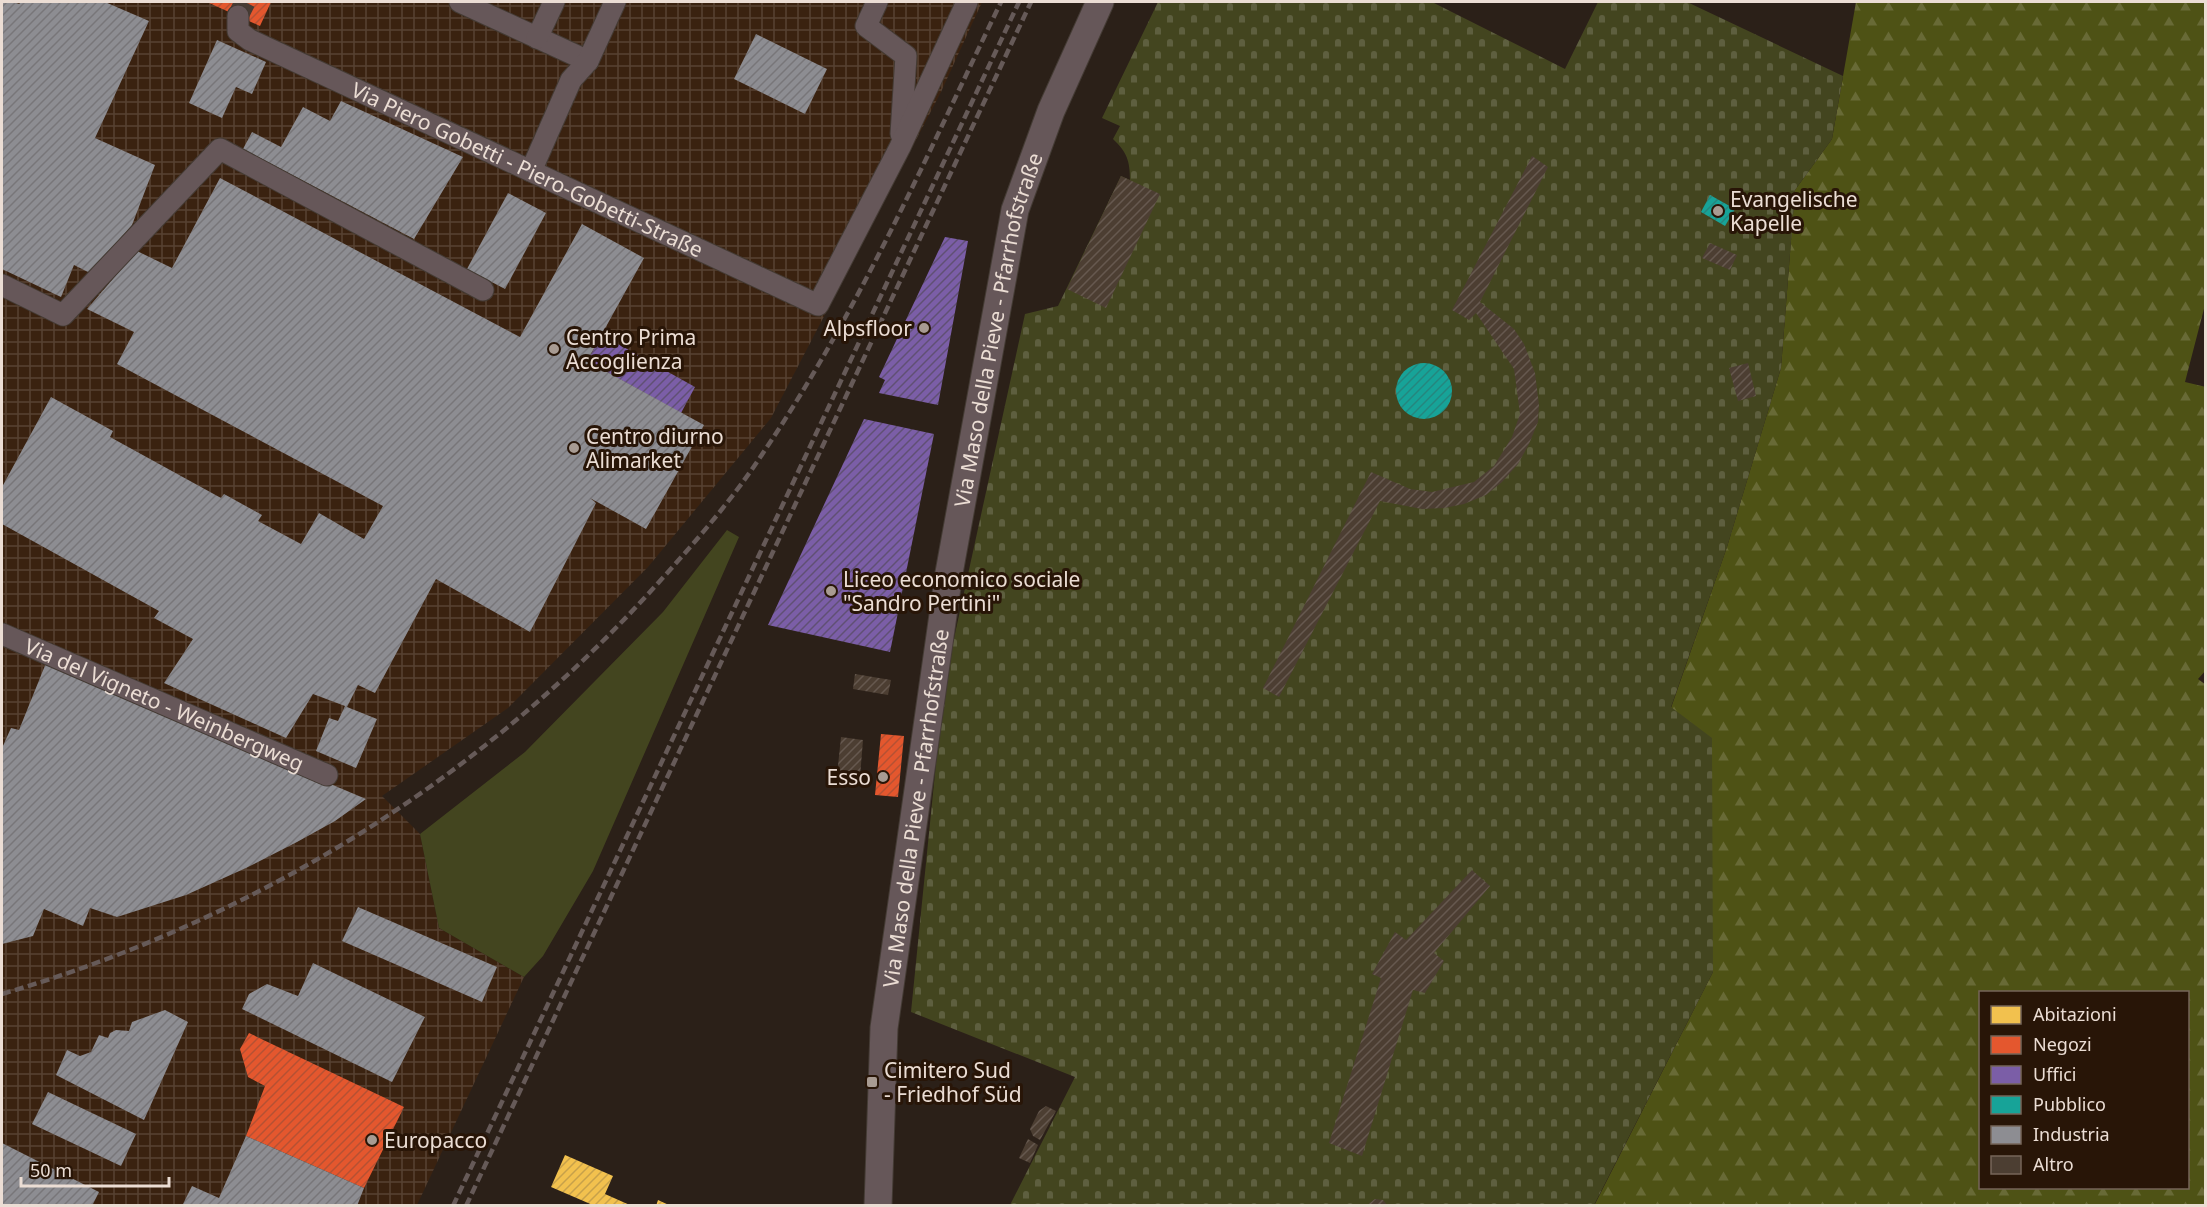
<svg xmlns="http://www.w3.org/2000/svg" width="2207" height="1207" viewBox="0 0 2207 1207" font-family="'Noto Sans',sans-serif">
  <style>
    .industrial { fill: url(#industrial-grid) }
    .forest { fill: url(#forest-firs); fill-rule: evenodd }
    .cemetery { fill: url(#cemetery-stones) }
    .garden { fill: #43451f }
    .homes { fill: url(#homes-hatch) }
    .shops { fill: url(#shops-hatch) }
    .offices { fill: url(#offices-hatch) }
    .public { fill: url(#public-hatch) }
    .industry { fill: url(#industry-hatch) }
    .building { fill: url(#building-hatch) }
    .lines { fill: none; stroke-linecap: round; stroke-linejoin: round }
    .minor-tunnel { stroke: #483c34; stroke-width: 21; stroke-dasharray: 21 10; stroke-linecap: butt }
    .minor-casing { stroke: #443b34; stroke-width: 23 }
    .tertiary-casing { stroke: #443b34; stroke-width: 29 }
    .minor { stroke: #665759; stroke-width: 21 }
    .tertiary { stroke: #665759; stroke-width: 27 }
    .rail { stroke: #665a58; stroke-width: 4.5; stroke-dasharray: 9 4.5; stroke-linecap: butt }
    .poi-dot { fill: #a89b92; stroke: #281507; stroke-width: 2 }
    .labels { text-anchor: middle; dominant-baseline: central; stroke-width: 6; stroke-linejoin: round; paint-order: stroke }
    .street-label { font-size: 21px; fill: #ebddd4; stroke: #281507 }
    .poi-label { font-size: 21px; fill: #ebddd4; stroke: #281507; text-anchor: start }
  </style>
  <defs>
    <pattern id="industrial-grid" width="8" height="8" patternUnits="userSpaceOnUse" patternTransform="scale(1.5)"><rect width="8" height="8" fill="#3a2210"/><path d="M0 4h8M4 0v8" fill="none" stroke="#574232"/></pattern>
    <pattern id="forest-firs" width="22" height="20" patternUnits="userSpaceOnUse" patternTransform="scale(1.5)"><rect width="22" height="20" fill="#4e5215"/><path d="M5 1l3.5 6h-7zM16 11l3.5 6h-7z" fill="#686a36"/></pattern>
    <pattern id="cemetery-stones" width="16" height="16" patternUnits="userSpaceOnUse" patternTransform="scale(1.5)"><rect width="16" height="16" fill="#43451f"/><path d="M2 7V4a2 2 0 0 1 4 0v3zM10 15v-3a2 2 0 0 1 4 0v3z" fill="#5e5f3f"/></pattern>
    <pattern id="homes-hatch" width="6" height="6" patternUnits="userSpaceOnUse" patternTransform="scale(1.5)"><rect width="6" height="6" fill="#f2c14e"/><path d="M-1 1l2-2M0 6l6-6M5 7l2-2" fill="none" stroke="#c7a14a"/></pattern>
    <pattern id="shops-hatch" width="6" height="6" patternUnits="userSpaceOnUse" patternTransform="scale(1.5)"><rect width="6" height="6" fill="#e4572e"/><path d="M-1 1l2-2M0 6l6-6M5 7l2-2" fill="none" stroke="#b55133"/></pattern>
    <pattern id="offices-hatch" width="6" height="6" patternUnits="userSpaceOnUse" patternTransform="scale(1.5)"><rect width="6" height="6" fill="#7b5ea7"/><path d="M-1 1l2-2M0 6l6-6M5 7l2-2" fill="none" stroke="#605074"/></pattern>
    <pattern id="public-hatch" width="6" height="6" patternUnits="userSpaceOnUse" patternTransform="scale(1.5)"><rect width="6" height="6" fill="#17a398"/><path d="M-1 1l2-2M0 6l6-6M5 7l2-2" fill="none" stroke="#25867e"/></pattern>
    <pattern id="industry-hatch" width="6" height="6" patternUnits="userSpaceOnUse" patternTransform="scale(1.5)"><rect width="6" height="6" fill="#8d8d92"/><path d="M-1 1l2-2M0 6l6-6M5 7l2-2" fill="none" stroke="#787679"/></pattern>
    <pattern id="building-hatch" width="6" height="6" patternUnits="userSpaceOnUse" patternTransform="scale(1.5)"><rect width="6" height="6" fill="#4c3e32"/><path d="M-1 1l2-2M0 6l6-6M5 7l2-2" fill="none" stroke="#66594f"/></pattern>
  </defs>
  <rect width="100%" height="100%" fill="#2b2018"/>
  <path class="industrial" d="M2 2H982L941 92 771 418 648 567 508 708 382 796 420 834 439 928 524 977 417 1205 2 1206Z"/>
  <path class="forest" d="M1856 2H2205L2206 301 2185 382 2206 387V670L2198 679 2206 685 2205 1205 1594 1206 1713 972 1671 708 1727 547 1781 368 1795 190 1832 139ZM1980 992H2188V1188H1980Z"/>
  <path class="cemetery" d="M1158 2H1432L1565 69 1598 2H1687L1843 76 1832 139 1795 190 1781 368 1727 547 1671 707 1712 738 1713 972 1594 1205H1010L1075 1077 911 1012 944 684 1025 314 1058 306 1121 176 1130 180C1130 161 1127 152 1113 139L1120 126 1102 118Z"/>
  <path class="garden" d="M727 530 739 537 593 871 543 956 524 977 439 928 420 834 525 752 663 612Z"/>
  <g class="homes">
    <path d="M565 1155 613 1176 605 1194 632 1206H595L551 1187Z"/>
    <path d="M658 1200 671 1206H656Z"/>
  </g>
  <g class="shops">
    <path d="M207 2H271L260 26Z"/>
    <path d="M881 734 904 736 898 797 875 795Z"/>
    <path d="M249 1033 404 1107 364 1188 246 1136 265 1086 248 1077 240 1049Z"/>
  </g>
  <g class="offices">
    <path d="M945 237 968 241 938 405 879 393 885 380 879 377Z"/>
    <path d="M602 335 695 387 681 413 587 361Z"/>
    <path d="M864 419 934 434 890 652 768 625Z"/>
  </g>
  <g class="public">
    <path d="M1710 195 1735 209 1725 226 1701 212Z"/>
    <circle cx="1424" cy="391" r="28"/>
  </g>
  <g class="industry">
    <path d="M2 2H13L19 4 21 2H105L149 21 95 138 155 165 132 225 90 273 74 265 61 297 2 269Z"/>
    <path d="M756 34 827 69 805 114 734 79Z"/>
    <path d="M217 40 266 62 252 94 236 87 222 118 189 103Z"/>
    <path d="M341 101 463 157 414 239 243 149 252 132 281 147 303 107 330 121Z"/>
    <path d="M220 178 520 337 582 224 644 258 587 361 704 425 646 529 590 498 596 503 530 632 436 579 375 693 358 685 347 707 377 719 356 768 316 751 329 718 338 721 345 706 313 694 286 738 164 683 193 639 154 618 159 611 2 524V487L51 397 113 431 110 437 221 498 224 494 262 515 258 521 301 544 319 513 364 539 383 506 117 364 134 332 87 309 137 251 172 268Z"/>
    <path d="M508 193 546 213 505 289 467 269Z"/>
    <path d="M46 663 198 728 366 799 335 821 297 842 246 868 186 895 117 917 90 908 83 926 44 909 33 936 2 944V748L11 728 19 730Z"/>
    <path d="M358 907 497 967 482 1002 342 941Z"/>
    <path d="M313 963 425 1017 392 1082 242 1009 249 994 267 984 298 996Z"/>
    <path d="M165 1010 188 1022 144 1120 56 1075 67 1050 80 1056 91 1052 99 1035 108 1038 110 1033 116 1030 129 1031 132 1022Z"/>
    <path d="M48 1092 136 1134 121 1166 32 1124Z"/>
    <path d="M246 1136 364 1188 357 1206H182L192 1186 219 1198Z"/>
    <path d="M2 1143 99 1192 92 1206H2Z"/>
  </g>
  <g class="building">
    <path d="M1532 156 1548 167 1480 302 1514 329 1524 344 1535 373 1539 405 1538 422 1529 444 1518 464 1502 482 1486 495 1464 504 1444 508 1422 509 1380 501 1279 697 1263 688 1371 472 1410 489 1432 492 1474 482 1494 466 1512 437 1520 414 1514 369 1476 313 1469 320 1452 310Z"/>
    <path d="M1121 176 1160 194 1106 308 1067 289Z"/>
    <path d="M1710 243 1737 255 1730 270 1702 258Z"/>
    <path d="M1748 363 1756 396 1738 401 1729 368Z"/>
    <path d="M855 674 891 680 888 695 853 689Z"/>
    <path d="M841 737 863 740 860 777 837 775Z"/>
    <path d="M1472 870 1490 886 1434 953 1444 961 1425 993 1413 990 1362 1156 1329 1143 1381 978 1372 974 1395 932 1406 940Z"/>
    <path d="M1046 1106 1056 1111 1040 1140 1033 1136 1030 1129 1039 1111Z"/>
    <path d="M1028 1139 1038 1145 1030 1163 1019 1158Z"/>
    <path d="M1375 1199 1383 1200 1388 1206H1366Z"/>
  </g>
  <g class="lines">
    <path class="minor-tunnel" d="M238 16 245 2"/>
    <defs>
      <g id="minor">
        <path d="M460 2 588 61"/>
        <path d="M877 2 866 26 906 56 901 134"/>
        <path id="s1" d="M238 16V31L250 40 818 305 900 147 967 2"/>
        <path d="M537 38 554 2"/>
        <path d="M531 171 571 80 588 61 615 2"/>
        <path d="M2 285 63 315 220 149 483 290"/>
        <path id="s2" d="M2 634 327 775"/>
      </g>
      <g id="tertiary">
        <path id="s3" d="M878 1206 884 1028 949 573 1015 210 1051 111 1100 2"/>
      </g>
    </defs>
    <use href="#minor" class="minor-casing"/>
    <use href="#tertiary" class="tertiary-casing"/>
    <use href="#minor" class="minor"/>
    <use href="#tertiary" class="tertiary"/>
    <g class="rail">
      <path d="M2 994C251 921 474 784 649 593 690 548 732 501 765 450 861 307 927 155 1001 2"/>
      <path d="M453 1206 1019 2"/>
      <path d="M466 1206 1031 2"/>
    </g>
  </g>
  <g class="poi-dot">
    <circle cx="1718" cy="211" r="6"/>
    <circle cx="924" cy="328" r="6"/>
    <circle cx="554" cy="349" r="6"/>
    <circle cx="574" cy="448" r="6"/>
    <circle cx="831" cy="591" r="6"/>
    <circle cx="883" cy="777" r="6"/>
    <rect x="866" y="1076" width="12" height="12" rx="3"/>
    <circle cx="372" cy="1140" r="6"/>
  </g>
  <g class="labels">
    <g class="street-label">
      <text stroke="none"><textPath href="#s1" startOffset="336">Via Piero Gobetti - Piero-Gobetti-Straße</textPath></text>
      <text stroke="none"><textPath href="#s3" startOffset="886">Via Maso della Pieve - Pfarrhofstraße</textPath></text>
      <text stroke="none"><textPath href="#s2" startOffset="177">Via del Vigneto - Weinbergweg</textPath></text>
      <text stroke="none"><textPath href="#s3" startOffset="400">Via Maso della Pieve - Pfarrhofstraße</textPath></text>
    </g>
    <g class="poi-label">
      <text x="1730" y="199">Evangelische<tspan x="1730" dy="24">Kapelle</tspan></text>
      <text x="912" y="328" text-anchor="end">Alpsfloor</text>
      <text x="566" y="337">Centro Prima<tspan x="566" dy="24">Accoglienza</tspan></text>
      <text x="586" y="436">Centro diurno<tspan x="586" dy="24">Alimarket</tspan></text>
      <text x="843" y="579">Liceo economico sociale<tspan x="843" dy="24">"Sandro Pertini"</tspan></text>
      <text x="871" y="777" text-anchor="end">Esso</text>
      <text x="884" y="1070">Cimitero Sud<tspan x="884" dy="24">- Friedhof Süd</tspan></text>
      <text x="384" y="1140">Europacco</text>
    </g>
  </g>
  <rect width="2207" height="1207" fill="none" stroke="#ebddd4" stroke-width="6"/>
  <rect x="1979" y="991" width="210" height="198" fill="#281507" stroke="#766559" stroke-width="1.5"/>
  <rect x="1991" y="1006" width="30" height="18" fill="#f2c14e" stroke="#766559" stroke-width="1.5"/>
  <text x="2033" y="1021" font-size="18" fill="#ebddd4">Abitazioni</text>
  <rect x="1991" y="1036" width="30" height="18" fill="#e4572e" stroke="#766559" stroke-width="1.5"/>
  <text x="2033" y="1051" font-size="18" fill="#ebddd4">Negozi</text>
  <rect x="1991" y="1066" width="30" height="18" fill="#7b5ea7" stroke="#766559" stroke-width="1.5"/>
  <text x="2033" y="1081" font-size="18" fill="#ebddd4">Uffici</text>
  <rect x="1991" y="1096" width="30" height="18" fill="#17a398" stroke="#766559" stroke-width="1.5"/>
  <text x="2033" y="1111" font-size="18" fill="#ebddd4">Pubblico</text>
  <rect x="1991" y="1126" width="30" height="18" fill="#8d8d92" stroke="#766559" stroke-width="1.5"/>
  <text x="2033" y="1141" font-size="18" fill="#ebddd4">Industria</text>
  <rect x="1991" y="1156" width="30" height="18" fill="#4c3e32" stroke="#766559" stroke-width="1.5"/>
  <text x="2033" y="1171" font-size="18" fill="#ebddd4">Altro</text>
  <path d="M21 1177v9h148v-9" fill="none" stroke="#ebddd4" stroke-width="3"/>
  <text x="30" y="1177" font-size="18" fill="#ebddd4" stroke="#281507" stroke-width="4.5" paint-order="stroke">50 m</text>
</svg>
